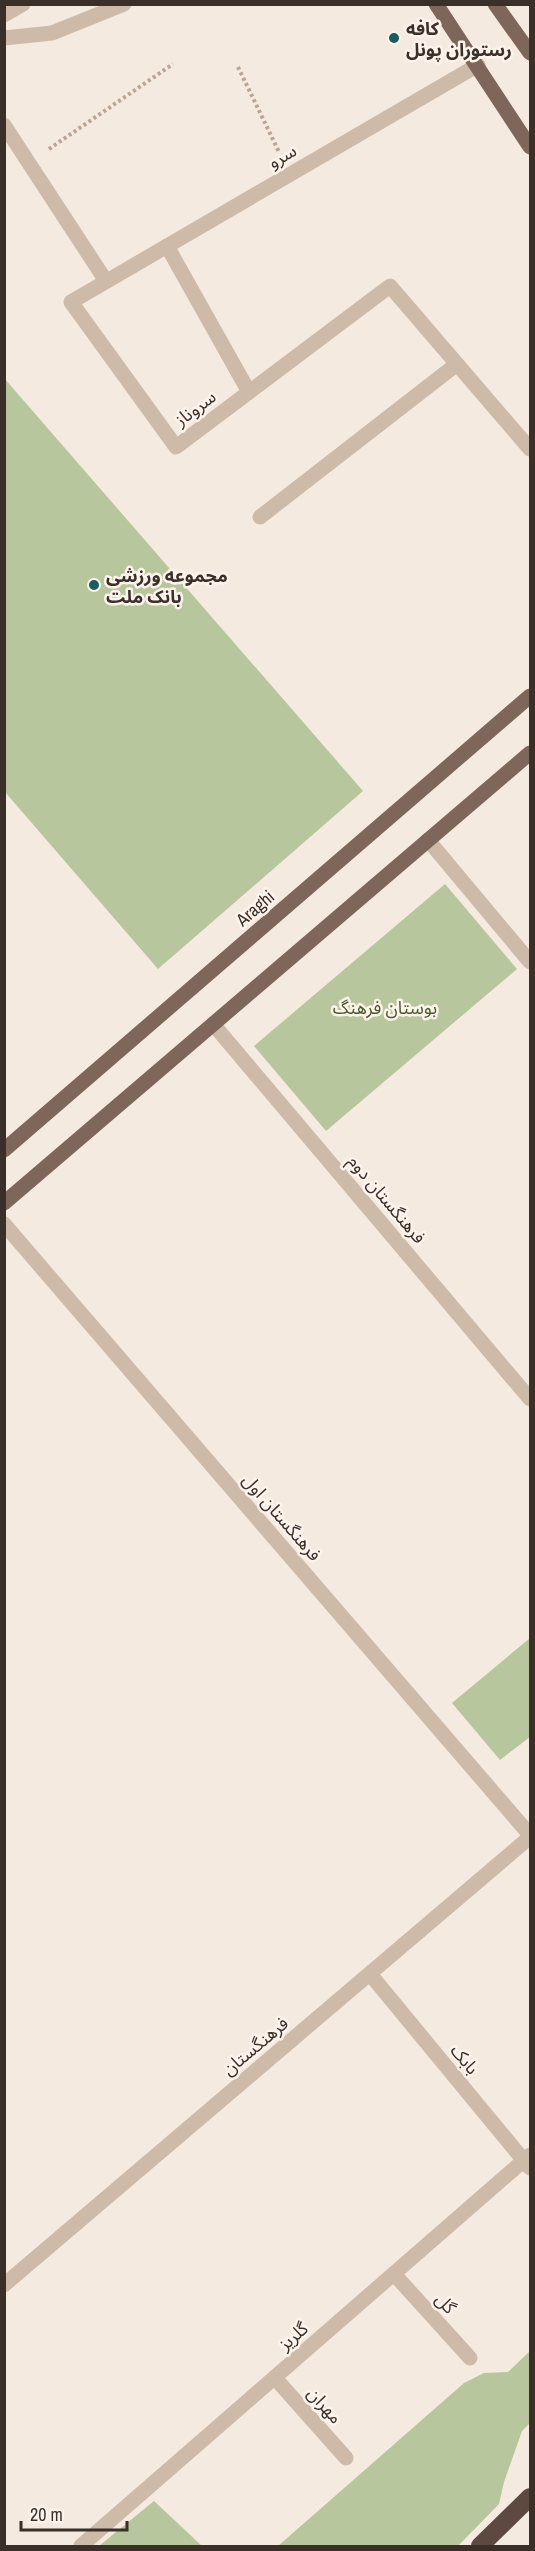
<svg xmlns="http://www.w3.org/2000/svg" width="535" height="2551" viewBox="0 0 535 2551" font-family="'Archivo Narrow','Noto Sans Arabic',sans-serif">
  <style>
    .green { fill: #b8c69d }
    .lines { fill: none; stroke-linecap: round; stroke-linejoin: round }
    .path { stroke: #bba493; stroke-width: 4; stroke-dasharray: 3 3; stroke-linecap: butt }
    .minor { stroke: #cebaa9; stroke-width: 15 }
    .major { stroke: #7e665a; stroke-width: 15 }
    .highway { stroke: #5d4940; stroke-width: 18 }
    .poi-dot { fill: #1b5c61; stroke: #fcf4ec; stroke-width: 2 }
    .labels { text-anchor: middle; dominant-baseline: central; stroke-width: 5; stroke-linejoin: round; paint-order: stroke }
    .poi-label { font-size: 18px; font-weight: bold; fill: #3b2f2a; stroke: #fcf4ec; text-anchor: start }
    .street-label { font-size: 18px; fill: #3b2f2a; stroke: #fcf4ec }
    .park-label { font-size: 18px; fill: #4a5c2b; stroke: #fcf4ec }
  </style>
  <rect width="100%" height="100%" fill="#f5eadf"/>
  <g class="green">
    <path d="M4 378 363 791 158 969 5 792Z"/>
    <path d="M445 884 517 969 326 1131 254 1046Z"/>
    <path d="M530 1638V1737L500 1760 452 1703Z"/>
    <path d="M530 2351V2423L522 2431 504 2482 499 2504 458 2546H278L464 2383 484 2373 508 2372Z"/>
    <path d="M154 2501 202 2546H99Z"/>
  </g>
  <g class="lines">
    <g class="path">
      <path d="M238 67 279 152"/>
      <path d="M49 149 173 64"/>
    </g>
    <g class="minor">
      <path d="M4 15 23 4"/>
      <path d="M4 38 52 33 124 4"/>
      <path d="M478 65 71 302 176 447 390 286 530 449"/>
      <path d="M4 125 106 281"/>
      <path d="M167 246 249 392"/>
      <path d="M260 517 457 364"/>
      <path d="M428 840 530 962"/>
      <path d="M213 1024 530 1399"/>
      <path d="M4 1224 530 1835"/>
      <path d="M370 1974 530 2168"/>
      <path d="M394 2274 470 2358"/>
      <path d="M4 2285 530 1837"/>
      <path d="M275 2378 346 2458"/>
      <path d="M81 2546 530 2155"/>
    </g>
    <g class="major">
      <path d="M436 4 530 147"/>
      <path d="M495 4 530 53"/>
      <path d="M4 1150 530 696"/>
      <path d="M4 1203 530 753"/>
    </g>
    <path class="highway" d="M480 2546 530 2497"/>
  </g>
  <g class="poi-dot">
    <circle cx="394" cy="38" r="6"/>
    <circle cx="94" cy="585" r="6"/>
  </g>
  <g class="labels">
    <g class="poi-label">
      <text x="406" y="28">کافه<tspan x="406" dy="21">رستوران پونل</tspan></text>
      <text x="106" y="575">مجموعه ورزشی<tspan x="106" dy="21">بانک ملت</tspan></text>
    </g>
    <g class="street-label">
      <text transform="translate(282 156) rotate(-30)">سرو</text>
      <text transform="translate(195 408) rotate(-37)">سروناز</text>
      <text transform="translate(255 908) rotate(-41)">Araghi</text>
      <text transform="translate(387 1199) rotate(50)">فرهنگستان دوم</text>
      <text transform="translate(282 1517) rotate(49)">فرهنگستان اول</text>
      <text transform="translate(255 2046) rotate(-40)">فرهنگستان</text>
      <text transform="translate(465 2059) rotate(50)">بابک</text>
      <text transform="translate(446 2303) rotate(48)">گل</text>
      <text transform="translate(293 2336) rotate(-41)">گلریز</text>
      <text transform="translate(325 2405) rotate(48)">مهران</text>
    </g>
    <g class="park-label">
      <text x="385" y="1007">بوستان فرهنگ</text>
    </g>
  </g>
  <rect width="535" height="2551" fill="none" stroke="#3b2f2a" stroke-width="12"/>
  <path d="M21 2521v9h106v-9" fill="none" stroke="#3b2f2a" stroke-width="3"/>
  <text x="30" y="2521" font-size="18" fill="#3b2f2a" stroke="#fcf4ec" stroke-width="4.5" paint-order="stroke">20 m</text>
</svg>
